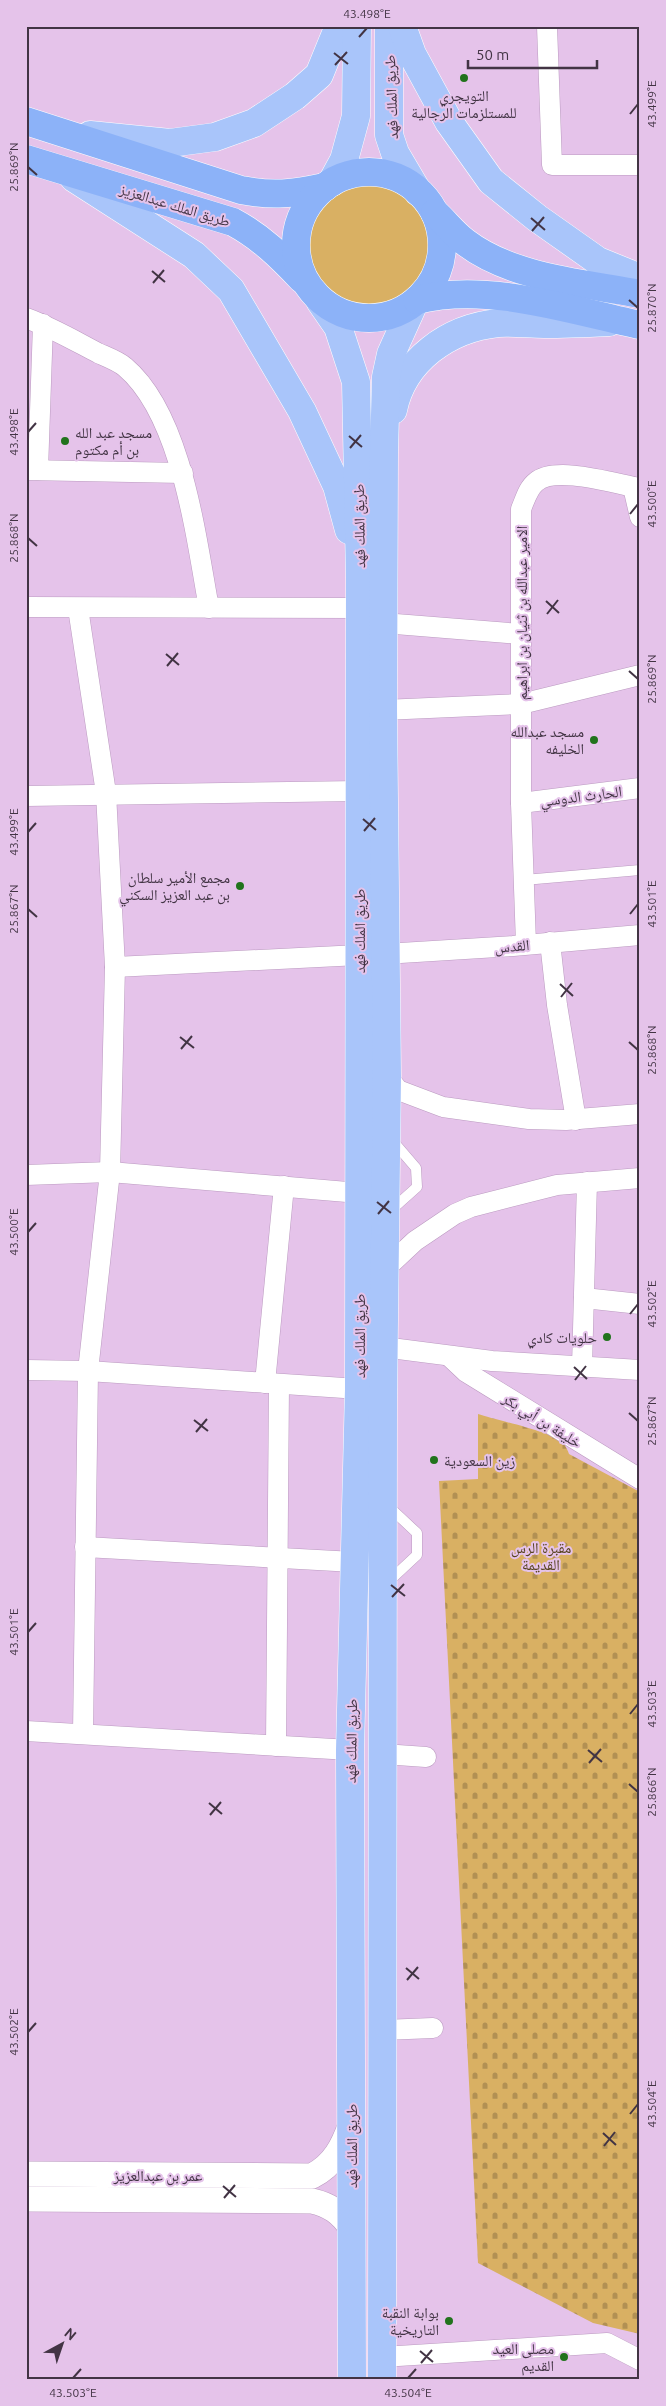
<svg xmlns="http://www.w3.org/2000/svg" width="666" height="2406" viewBox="0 0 666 2406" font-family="Ubuntu,'Noto Naskh Arabic',sans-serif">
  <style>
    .green { fill: #d9b063 }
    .cemetery { fill: url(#cemetery-stones) }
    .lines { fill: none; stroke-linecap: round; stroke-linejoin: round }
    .service-casing { stroke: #bb9ac0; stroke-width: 11 }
    .minor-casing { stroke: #bb9ac0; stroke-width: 21 }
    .tertiary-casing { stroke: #bb9ac0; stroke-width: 26 }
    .primary-casing { stroke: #fff; stroke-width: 29 }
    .trunk-casing { stroke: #fff; stroke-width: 29 }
    .service { stroke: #fff; stroke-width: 10 }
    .minor { stroke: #fff; stroke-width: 20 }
    .tertiary { stroke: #fff; stroke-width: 25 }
    .primary { stroke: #a9c5fa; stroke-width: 28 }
    .trunk { stroke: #8cb2f8; stroke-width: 28 }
    .ticks { fill: none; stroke: #423444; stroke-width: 2 }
    .poi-dot { fill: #21731c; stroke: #e5c3ea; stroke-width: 2 }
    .labels { text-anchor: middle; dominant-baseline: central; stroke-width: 4; stroke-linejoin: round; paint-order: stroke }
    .poi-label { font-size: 15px; fill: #423444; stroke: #e5c3ea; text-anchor: end }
    .street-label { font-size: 15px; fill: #423444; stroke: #e5c3ea }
    .park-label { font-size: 15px; fill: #574420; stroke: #e5c3ea }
    .neatline { fill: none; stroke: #423444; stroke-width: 2 }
    .ticks-label { font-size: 12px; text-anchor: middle; fill: #423444 }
  </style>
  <defs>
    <pattern id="cemetery-stones" width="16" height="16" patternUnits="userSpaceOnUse" patternTransform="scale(1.25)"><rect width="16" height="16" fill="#d9b063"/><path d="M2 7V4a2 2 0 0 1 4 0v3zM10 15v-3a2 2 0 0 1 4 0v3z" fill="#b29053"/></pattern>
  </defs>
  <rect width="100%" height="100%" fill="#e5c3ea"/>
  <path class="green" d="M374 178C389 182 405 184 416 194 441 215 441 262 420 284 409 296 396 308 379 311 335 320 294 274 303 231 304 224 310 217 314 211 328 188 348 180 374 178Z"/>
  <path class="cemetery" d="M478 1414C495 1420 555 1432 564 1444 566 1447 568 1451 569 1454L640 1492V2334L593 2323 478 2263 439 1481 478 1479Z"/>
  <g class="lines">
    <defs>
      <g id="service">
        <path d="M524 880 640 870"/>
        <path d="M389 1212 417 1187 416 1168 392 1140"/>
        <path d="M387 1505 417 1533V1555L388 1582"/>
      </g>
      <g id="minor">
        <path d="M547 26 552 165H640"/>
        <path d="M26 318C51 327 75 341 98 353 107 357 118 361 125 367 182 415 196 538 209 608"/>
        <path d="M26 470 183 473"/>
        <path d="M38 470 43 324"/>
        <path d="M633 487 640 517"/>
        <path d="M26 607 360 608"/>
        <path d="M78 608 106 793 115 967 110 1172 88 1371 83 1734"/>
        <path d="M383 623 521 634"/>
        <path d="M383 710 521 704 640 675"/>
        <path d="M26 796 359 791"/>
        <path d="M521 803 640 788"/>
        <path d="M550 942 557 1005 576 1120"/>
        <path d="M526 944 521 803V509C525 500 528 488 536 482 555 465 616 484 640 488"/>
        <path d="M384 954 513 946 640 935"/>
        <path d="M115 967 359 955"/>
        <path d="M387 1076 398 1090 443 1107 529 1119 566 1120 640 1114"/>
        <path d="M26 1175 110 1172 359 1193"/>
        <path d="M384 1270 415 1241 455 1214 471 1207 557 1185 640 1178"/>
        <path d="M584 1298 640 1304"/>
        <path d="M383 1347 492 1361 640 1370"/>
        <path d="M449 1356 466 1372 640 1479"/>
        <path d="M582 1367 587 1182"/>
        <path d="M26 1370 88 1371 359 1389"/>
        <path d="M265 1383 284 1186"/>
        <path d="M85 1547 354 1562"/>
        <path d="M26 1731 350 1750"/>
        <path d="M276 1746 279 1384"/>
        <path d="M383 1754 426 1757"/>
        <path d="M383 2030 433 2028"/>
        <path d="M382 2357 607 2343 640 2360"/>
      </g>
      <g id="tertiary">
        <path d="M26 2174 312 2176C334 2165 343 2146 351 2124"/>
        <path d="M26 2199 312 2201C330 2205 341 2213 351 2228"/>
      </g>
      <g id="primary">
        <path d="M389 26V135L395 153 418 192"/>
        <path d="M402 26 412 54 449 122 491 181 537 218 598 261 640 278"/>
        <path d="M90 135 170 143 215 137 254 123 295 96 319 75 339 26"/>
        <path d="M74 178 194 255 231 290 302 411 337 486 349 530"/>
        <path d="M332 182 344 160 356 116 357 26"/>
        <path d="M320 301 338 327 356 382 360 578 359 1389 350 1750 352 2380"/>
        <path d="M393 410C403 360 449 328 498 323 513 322 529 324 544 324 566 324 588 323 609 322"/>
        <path d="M382 2380 383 1402 387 1076 383 710 384 453 386 377 391 354 414 303"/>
      </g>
      <g id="trunk">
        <path d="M26 121 241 190C272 196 293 194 325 187"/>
        <path d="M26 159 233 222C261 237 280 256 302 279"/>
        <circle cx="369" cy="245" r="73"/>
        <path d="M435 213C445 222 454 234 465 242 512 278 583 283 640 294"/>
        <path d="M417 300C487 282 570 310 640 325"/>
      </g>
    </defs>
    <use href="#service" class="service-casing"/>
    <use href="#minor" class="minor-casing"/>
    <use href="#tertiary" class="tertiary-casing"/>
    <use href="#primary" class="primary-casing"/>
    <use href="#trunk" class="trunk-casing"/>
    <use href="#service" class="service"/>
    <use href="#minor" class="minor"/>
    <use href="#tertiary" class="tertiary"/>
    <use href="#primary" class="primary"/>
    <use href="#trunk" class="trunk"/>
  </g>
  <path class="ticks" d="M359 37 367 28M334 53 348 64M335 65 347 52M630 114 638 104M28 167 37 175M531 218 545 230M532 231 544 217M152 271 165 282M153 283 164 270M629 300 638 308M28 432 36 423M349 436 362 447M350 448 361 435M630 514 638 504M28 538 37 546M546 601 559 613M547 614 558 600M166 654 179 665M167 666 178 653M629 671 638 679M363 819 376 830M364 831 375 818M28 832 36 823M28 909 37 917M630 914 638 904M560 984 573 996M561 997 572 983M180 1037 194 1048M629 1042 638 1050M181 1049 192 1036M377 1202 391 1213M378 1214 389 1201M28 1232 36 1223M630 1314 638 1304M574 1367 587 1379M575 1380 586 1366M629 1413 638 1421M194 1420 208 1431M196 1432 207 1419M391 1585 405 1596M392 1597 404 1584M28 1632 36 1623M630 1714 638 1704M588 1750 602 1762M589 1763 601 1749M629 1784 638 1792M209 1803 222 1814M210 1815 221 1802M406 1968 419 1979M407 1980 418 1967M28 2032 36 2023M630 2114 638 2104M603 2133 616 2145M604 2146 615 2132M223 2186 236 2197M224 2198 235 2185M420 2351 433 2362M421 2363 432 2350M73 2378 81 2369M408 2378 416 2369"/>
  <g class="poi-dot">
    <circle cx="464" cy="78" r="5"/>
    <circle cx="65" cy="441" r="5"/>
    <circle cx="594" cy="740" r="5"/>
    <circle cx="240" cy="886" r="5"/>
    <circle cx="607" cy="1337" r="5"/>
    <circle cx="434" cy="1460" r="5"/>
    <circle cx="449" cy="2321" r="5"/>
    <circle cx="564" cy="2357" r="5"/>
  </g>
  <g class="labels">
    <g class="poi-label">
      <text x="464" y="95" text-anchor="middle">التويجري<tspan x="464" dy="17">للمستلزمات الرجالية</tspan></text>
      <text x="75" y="432" text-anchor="start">مسجد عبد الله<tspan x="75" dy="17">بن أم مكتوم</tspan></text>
      <text x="584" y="731">مسجد عبدالله<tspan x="584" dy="17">الخليفه</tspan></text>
      <text x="230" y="877">مجمع الأمير سلطان<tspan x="230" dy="17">بن عبد العزيز السكني</tspan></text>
      <text x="597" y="1337">حلويات كادي</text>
      <text x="444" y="1460" text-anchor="start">زين السعودية</text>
      <text x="439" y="2312">بوابة النقبة<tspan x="439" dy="17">التاريخية</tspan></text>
      <text x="554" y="2348">مصلى العيد<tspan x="554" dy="17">القديم</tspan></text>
    </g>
    <g class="street-label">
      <text transform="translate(391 97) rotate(-92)">طريق الملك فهد</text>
      <text transform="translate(175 205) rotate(17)">طريق الملك عبدالعزيز</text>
      <text transform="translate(359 526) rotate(-91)">طريق الملك فهد</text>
      <text transform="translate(521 613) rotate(-90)">الامير عبدالله بن ثنيان بن ابراهيم</text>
      <text transform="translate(581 796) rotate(-7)">الحارث الدوسي</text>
      <text transform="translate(359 931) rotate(-90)">طريق الملك فهد</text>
      <text transform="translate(512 946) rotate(-5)">القدس</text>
      <text transform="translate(359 1336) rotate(-90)">طريق الملك فهد</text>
      <text transform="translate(542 1420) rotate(32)">خليفة بن أبي بكر</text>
      <text transform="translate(351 1741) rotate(-89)">طريق الملك فهد</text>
      <text transform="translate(351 2146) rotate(-90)">طريق الملك فهد</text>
      <text x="158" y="2175">عمر بن عبدالعزيز</text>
    </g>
    <g class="park-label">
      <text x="541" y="1547">مقبرة الرس<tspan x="541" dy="17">القديمة</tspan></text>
    </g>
  </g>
  <rect width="666" height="2406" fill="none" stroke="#e5c3ea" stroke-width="55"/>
  <g transform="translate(62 2344) rotate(40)" stroke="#e5c3ea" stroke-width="4" paint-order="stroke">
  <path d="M0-4L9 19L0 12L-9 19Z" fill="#423444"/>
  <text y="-8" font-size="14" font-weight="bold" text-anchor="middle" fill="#423444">N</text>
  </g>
  <path d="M468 60v8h129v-8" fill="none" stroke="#423444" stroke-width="2.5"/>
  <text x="476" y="60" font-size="15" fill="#423444" stroke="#e5c3ea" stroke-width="4" paint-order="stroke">50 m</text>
  <rect x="28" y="28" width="610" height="2350" class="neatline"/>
  <g class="ticks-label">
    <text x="367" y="18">43.498°E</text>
    <text transform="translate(652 104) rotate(-90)" y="4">43.499°E</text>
    <text transform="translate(14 167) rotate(-90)" y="4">25.869°N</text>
    <text transform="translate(652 308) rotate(-90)" y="4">25.870°N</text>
    <text transform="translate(14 432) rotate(-90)" y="4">43.498°E</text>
    <text transform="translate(652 504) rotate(-90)" y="4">43.500°E</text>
    <text transform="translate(14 538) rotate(-90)" y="4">25.868°N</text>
    <text transform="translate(652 679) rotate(-90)" y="4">25.869°N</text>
    <text transform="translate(14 832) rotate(-90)" y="4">43.499°E</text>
    <text transform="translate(652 904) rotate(-90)" y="4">43.501°E</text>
    <text transform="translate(14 909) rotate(-90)" y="4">25.867°N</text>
    <text transform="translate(652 1050) rotate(-90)" y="4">25.868°N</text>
    <text transform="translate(14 1232) rotate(-90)" y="4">43.500°E</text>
    <text transform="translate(652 1304) rotate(-90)" y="4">43.502°E</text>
    <text transform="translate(652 1421) rotate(-90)" y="4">25.867°N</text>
    <text transform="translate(14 1632) rotate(-90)" y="4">43.501°E</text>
    <text transform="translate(652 1704) rotate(-90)" y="4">43.503°E</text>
    <text transform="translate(652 1792) rotate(-90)" y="4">25.866°N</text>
    <text transform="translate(14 2032) rotate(-90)" y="4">43.502°E</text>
    <text transform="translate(652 2104) rotate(-90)" y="4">43.504°E</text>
    <text x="73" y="2397">43.503°E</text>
    <text x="408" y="2397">43.504°E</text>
  </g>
</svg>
